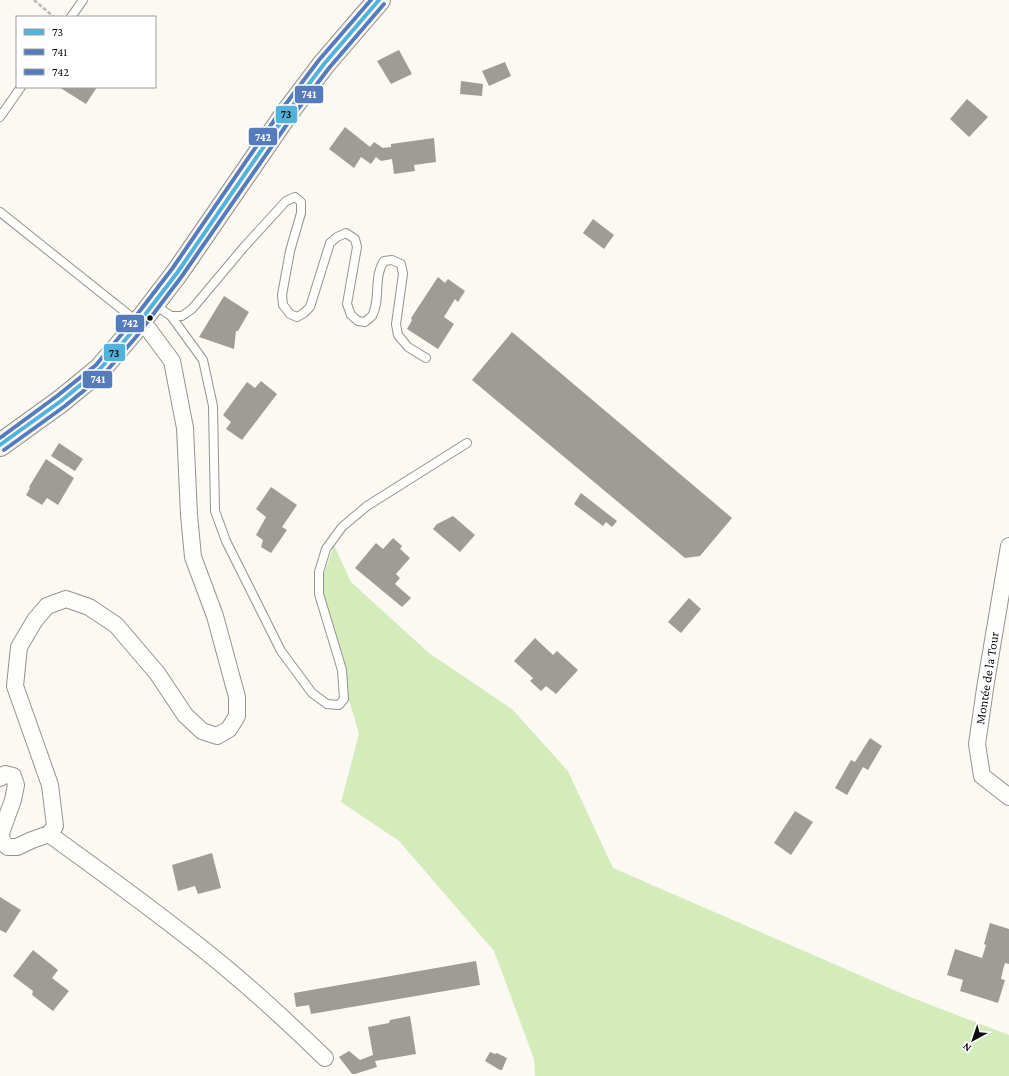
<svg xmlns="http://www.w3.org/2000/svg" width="1009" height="1076" viewBox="0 0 1009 1076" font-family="'Crimson Pro',serif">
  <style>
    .forest { fill: #d4ecbc }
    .building { fill: #9e9c97 }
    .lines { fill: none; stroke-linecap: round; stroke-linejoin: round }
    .lane-casing { stroke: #949390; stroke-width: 10 }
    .street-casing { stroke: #949390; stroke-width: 18 }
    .secondary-casing { stroke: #8b8a87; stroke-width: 24 }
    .path { stroke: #b8b8b6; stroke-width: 2.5; stroke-dasharray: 4 2; stroke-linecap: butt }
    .lane { stroke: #fefefd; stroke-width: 8 }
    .street { stroke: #fefefd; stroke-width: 16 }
    .secondary { stroke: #f5f4ea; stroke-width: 22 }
    .bus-1-casing { stroke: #fff; stroke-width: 7 }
    .bus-2-casing { stroke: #fff; stroke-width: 7 }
    .bus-3-casing { stroke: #fff; stroke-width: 7 }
    .bus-1 { stroke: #53b2da; stroke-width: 4 }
    .bus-2 { stroke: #567bbd; stroke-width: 4 }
    .bus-3 { stroke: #567bbd; stroke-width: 4 }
    .bus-dot { fill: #0d0d0d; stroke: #fff; stroke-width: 1.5 }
    .labels { text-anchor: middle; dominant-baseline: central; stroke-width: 4; stroke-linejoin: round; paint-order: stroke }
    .street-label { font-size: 13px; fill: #0d0d0d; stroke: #fff }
    .line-badge { stroke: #fff; stroke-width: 1.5 }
    .badge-label { font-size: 11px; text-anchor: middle; font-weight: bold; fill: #fff }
    .pale-badge-label { font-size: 11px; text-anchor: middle; font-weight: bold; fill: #111 }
  </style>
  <rect width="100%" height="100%" fill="#fbf9f2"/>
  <path class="forest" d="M334 545 351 582 429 653 512 709 568 771 613 868 910 997 1009 1035V1076H535L534 1059 494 951 399 841 341 802 359 734 333 645 320 586Z"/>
  <g class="building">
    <path d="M399 50 412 74 391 84 377 61Z"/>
    <path d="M505 62 511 76 489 86 482 71Z"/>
    <path d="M461 81 483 84 482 96 460 94Z"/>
    <path d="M59 87H97L86 104Z"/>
    <path d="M967 99 988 117 969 137 950 119Z"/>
    <path d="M345 127 370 147 374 142 383 148 391 147V144L434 138 436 162 414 165 415 171 394 174 392 159 381 161 376 157 371 164 361 157 354 168 329 149Z"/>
    <path d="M593 219 614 235 604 249 583 233Z"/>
    <path d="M438 277 445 283 448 279 465 291 458 302 455 299 444 317 454 324 438 349 407 329 412 320 411 318Z"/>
    <path d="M224 296 249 312 238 331H236L234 349 199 337Z"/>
    <path d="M512 332 732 518 700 556 685 558 472 380Z"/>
    <path d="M261 381 277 394 242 440 226 429 231 422 223 415 247 382 255 388Z"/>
    <path d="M59 443 83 459 75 471 51 456Z"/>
    <path d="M46 459 74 478 58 505 47 498 42 505 26 495 30 488 29 487Z"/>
    <path d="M271 487 297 505 282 527 287 530 271 553 261 547 263 540 256 535 266 517 256 509Z"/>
    <path d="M581 493 617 521 612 527 606 522 603 526 574 504Z"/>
    <path d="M453 516 475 535 460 552 433 529 437 524Z"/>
    <path d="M393 538 402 546 400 549 410 558 396 574 400 578 395 584 411 598 402 607 355 568 376 543 383 549Z"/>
    <path d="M689 598 701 609 681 633 668 622Z"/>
    <path d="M535 638 553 655 557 651 578 670 556 694 546 686 541 691 530 681 533 678 514 661Z"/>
    <path d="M870 738 882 746 868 770 863 767 847 795 835 788 851 760 855 762Z"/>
    <path d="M795 811 813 822 791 855 774 843Z"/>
    <path d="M212 853 221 888 198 894 195 886 178 891 172 865Z"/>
    <path d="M0 897 21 910 6 933 0 930Z"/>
    <path d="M990 923 1009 929V964L1005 963 1003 970 1001 979 1005 980 998 1003 960 991 963 980 947 975 955 949 982 958 986 945 984 944Z"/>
    <path d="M33 950 58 970 52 978 69 991 53 1011 32 995 33 991 13 976Z"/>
    <path d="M476 961 480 985 311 1014 309 1005 296 1007 294 993Z"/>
    <path d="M410 1016 416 1054 375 1061 377 1067 355 1074H352L339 1057 349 1051 360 1060 373 1055 368 1027 389 1023 390 1020Z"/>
    <path d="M490 1052 495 1054 497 1053 507 1058 502 1070H500L485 1061Z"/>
  </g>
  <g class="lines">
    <defs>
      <g id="lane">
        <path d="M71 17 83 0"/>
        <path d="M0 117 21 87"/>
        <path d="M0 212 139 323"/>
        <path d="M155 305 171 316H182L192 309 244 247 286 201 295 197 301 202V213L290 251 282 295 283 305 290 314 297 317 304 313 310 307 330 243 337 237 346 233 355 239 357 247 347 304 351 315 358 321 365 322C367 320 370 318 372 316 381 300 373 277 384 261L392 260 401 264 403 274 396 324 398 335 408 347 426 358"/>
        <path d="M171 316 203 360 213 406 215 511 226 541 281 651 312 693 327 704 339 705 344 699 342 670 319 594V572L326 549 342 527 367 506 467 443"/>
      </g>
      <g id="street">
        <path d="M1009 546 986 682 977 744 982 776 1009 797"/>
        <path d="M0 778 5 774 13 776 16 785 13 800 1 833 2 842 8 847H17L32 840 49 834 55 826 50 785 15 686 19 647 35 620 47 606 66 599 89 607 116 625 157 673 185 715 202 731 217 736 229 729 237 716V697L215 616 193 557 189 515 185 428 172 361 149 330 139 323"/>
        <path d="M49 834C109 878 170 921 226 968 261 997 293 1027 325 1058"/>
      </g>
      <path id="secondary" d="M0 445 61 401 100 369 131 333 177 273 287 113 324 64 379 0"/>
    </defs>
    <use href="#lane" class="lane-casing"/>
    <use href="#street" class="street-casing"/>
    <use href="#secondary" class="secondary-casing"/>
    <path class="path" d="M34 0 54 17"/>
    <use href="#lane" class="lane"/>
    <use href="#street" class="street"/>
    <use href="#secondary" class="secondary"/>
    <defs>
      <path id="bus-1" d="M0 445 61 401 100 369 131 333 177 273 287 113 324 64 379 0"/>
      <path id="bus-2" d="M4 450 65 406 104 374 136 337 182 276 292 117 329 68 384 4"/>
      <path id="bus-3" d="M0 438 57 396 96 365 126 329 172 269 282 109 319 60 371 0"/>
    </defs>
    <use href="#bus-1" class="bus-1-casing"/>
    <use href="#bus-2" class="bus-2-casing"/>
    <use href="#bus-3" class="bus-3-casing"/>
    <use href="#bus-1" class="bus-1"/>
    <use href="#bus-2" class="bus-2"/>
    <use href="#bus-3" class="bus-3"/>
  </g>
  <circle class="bus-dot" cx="150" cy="318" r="3.5"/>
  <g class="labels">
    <g class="street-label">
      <text transform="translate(987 678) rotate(-81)">Montée de la Tour</text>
    </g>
  </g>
  <g class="line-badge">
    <rect x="294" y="85" width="30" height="19" rx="4" fill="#567bbd"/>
    <rect x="275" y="105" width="23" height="19" rx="4" fill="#53b2da"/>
    <rect x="248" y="127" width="30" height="19" rx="4" fill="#567bbd"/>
    <rect x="115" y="314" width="30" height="19" rx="4" fill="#567bbd"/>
    <rect x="103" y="343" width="23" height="19" rx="4" fill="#53b2da"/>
    <rect x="82" y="370" width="31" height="19" rx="4" fill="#567bbd"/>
  </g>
  <g class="badge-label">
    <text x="309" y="98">741</text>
    <text x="263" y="141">742</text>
    <text x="130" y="327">742</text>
    <text x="98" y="383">741</text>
  </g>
  <g class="pale-badge-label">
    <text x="286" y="118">73</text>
    <text x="114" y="357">73</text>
  </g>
  <rect x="16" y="16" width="140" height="72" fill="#ffffff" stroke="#9e9e9e"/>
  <rect x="24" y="29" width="20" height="6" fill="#53b2da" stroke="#9e9e9e"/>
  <text x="52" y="36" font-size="12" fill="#0d0d0d">73</text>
  <rect x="24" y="49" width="20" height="6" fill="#567bbd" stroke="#9e9e9e"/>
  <text x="52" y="56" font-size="12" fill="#0d0d0d">741</text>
  <rect x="24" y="69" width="20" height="6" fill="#567bbd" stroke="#9e9e9e"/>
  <text x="52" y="76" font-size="12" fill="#0d0d0d">742</text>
  <g transform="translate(973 1040) rotate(220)" stroke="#ffffff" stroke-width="3" paint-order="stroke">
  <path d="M0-3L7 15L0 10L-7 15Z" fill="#0d0d0d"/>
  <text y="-6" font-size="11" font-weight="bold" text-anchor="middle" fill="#0d0d0d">N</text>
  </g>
</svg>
